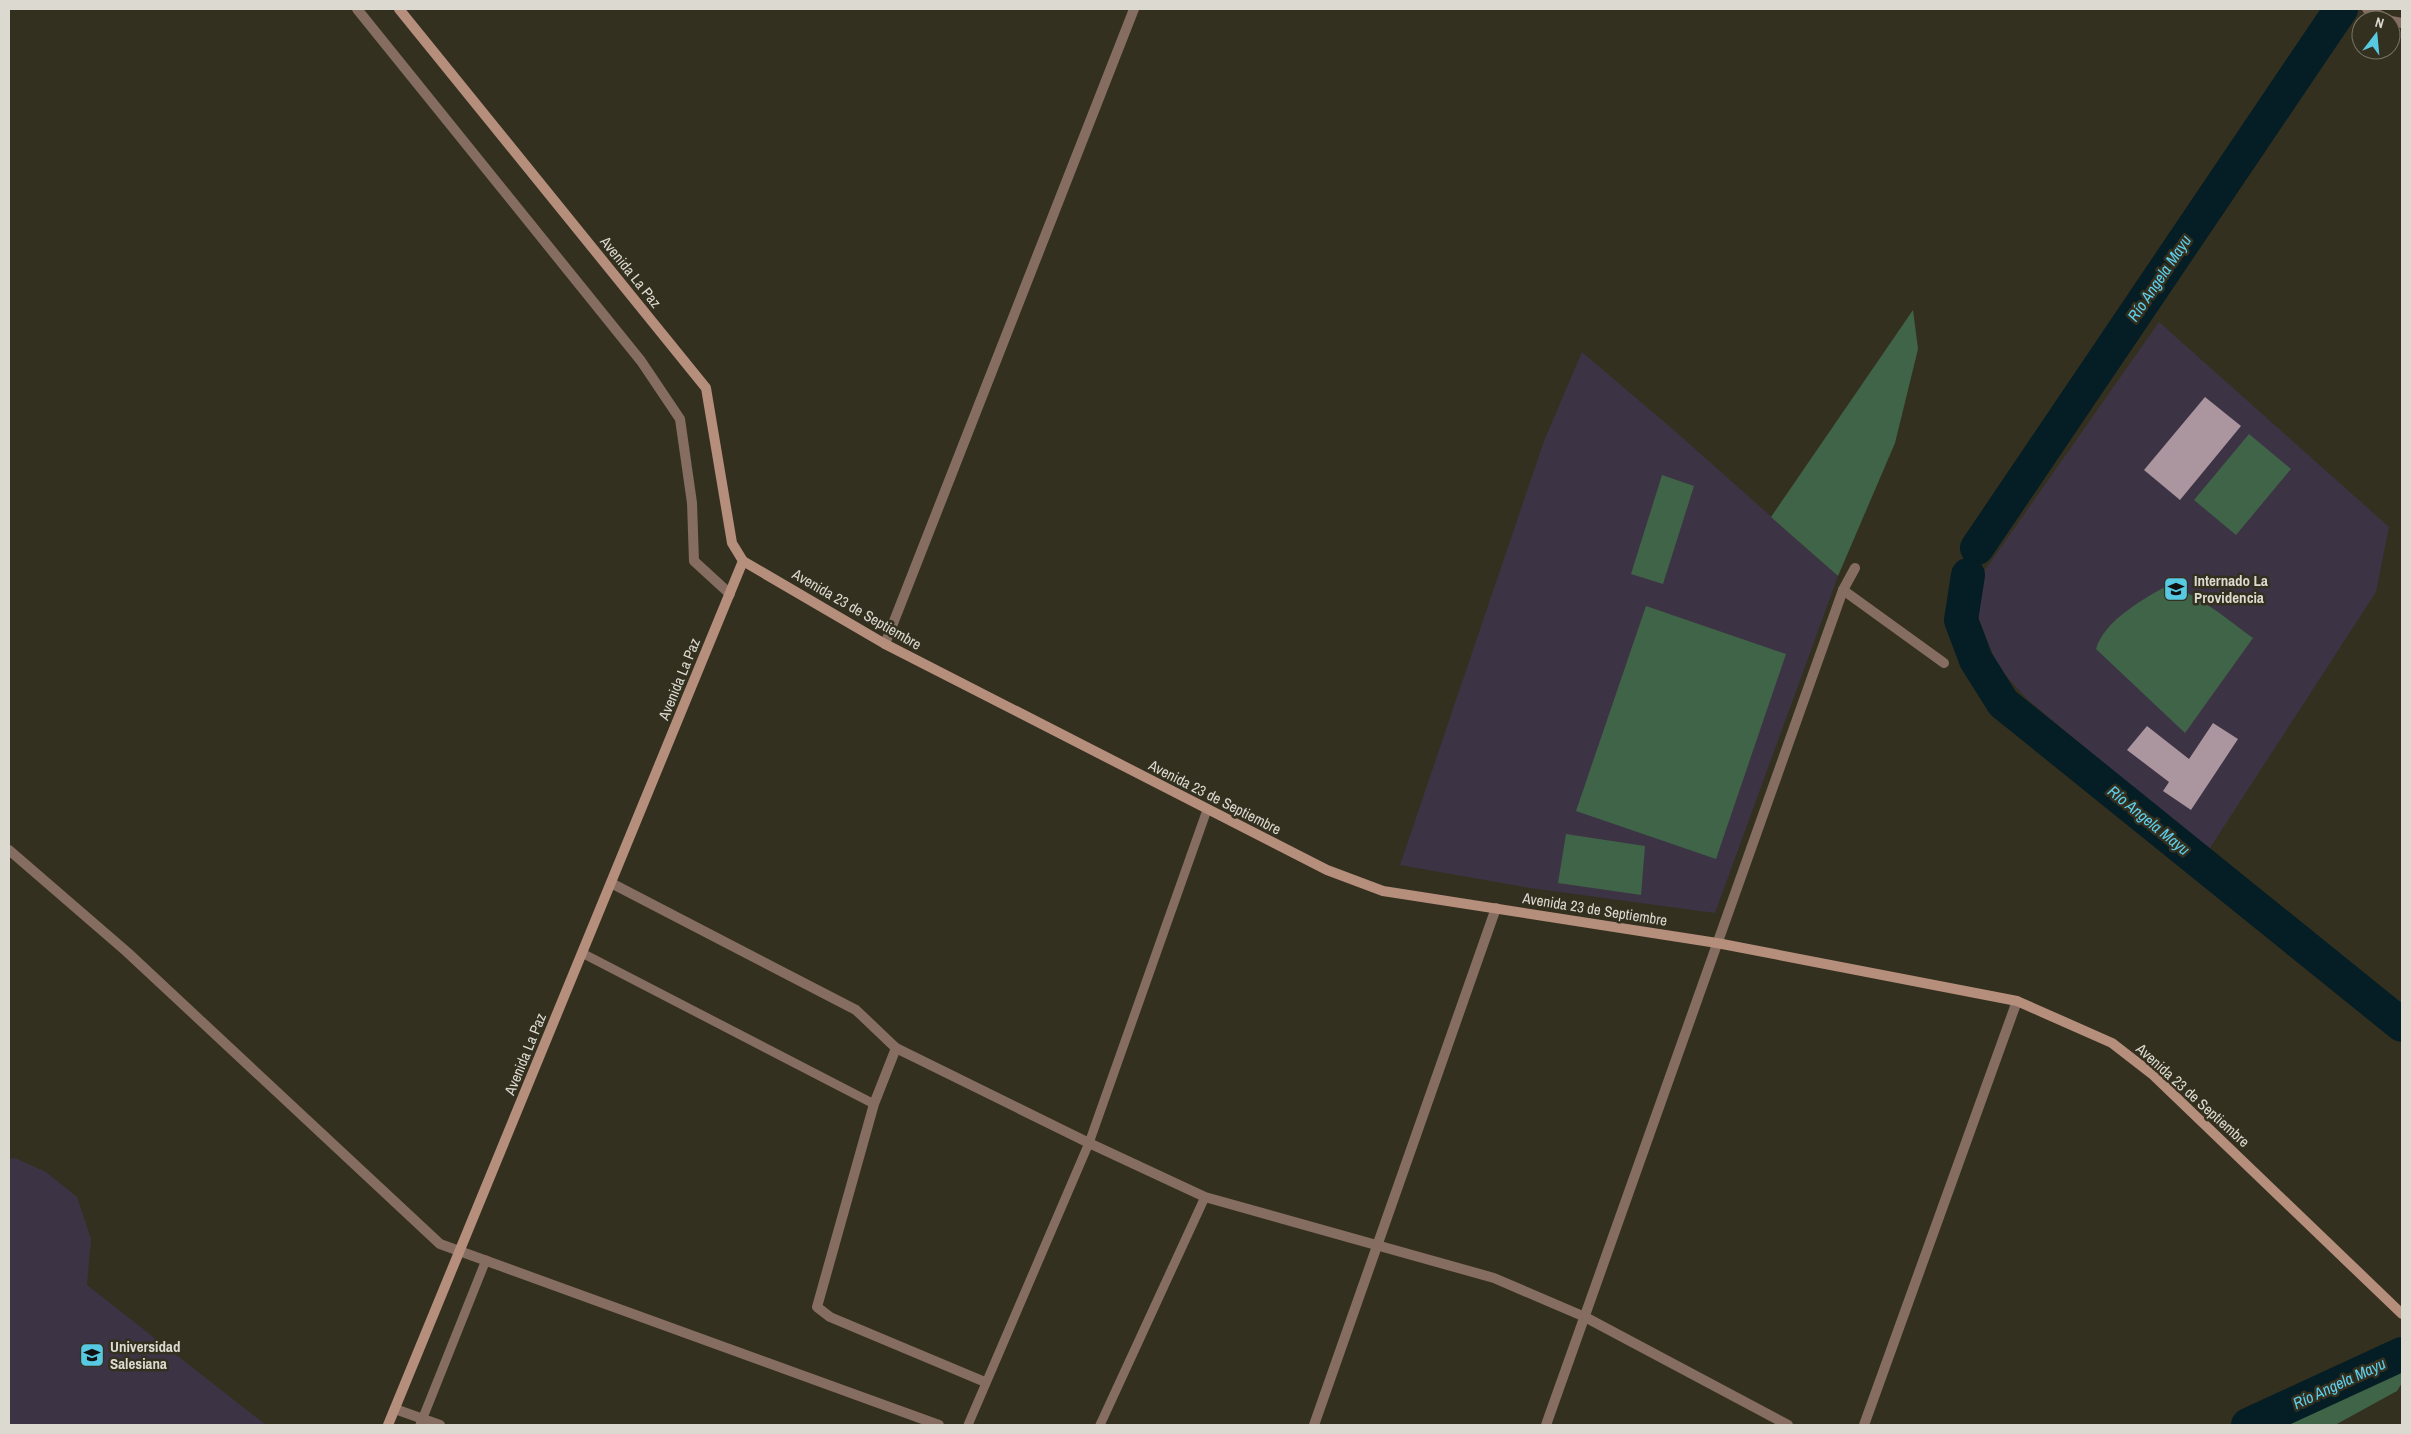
<svg xmlns="http://www.w3.org/2000/svg" width="2411" height="1434" viewBox="0 0 2411 1434" font-family="'Archivo Narrow',sans-serif">
  <style>
    .education { fill: #3c3344 }
    .green { fill: #406448 }
    .lines { fill: none; stroke-linecap: round; stroke-linejoin: round }
    .river { stroke: #051d24; stroke-width: 34 }
    .building { fill: #ab959e }
    .service { stroke: #866d61; stroke-width: 9 }
    .minor { stroke: #866d61; stroke-width: 10 }
    .secondary { stroke: #b68e7c; stroke-width: 10 }
    .labels { text-anchor: middle; dominant-baseline: central; stroke-width: 5; stroke-linejoin: round; paint-order: stroke }
    .street-label { font-size: 15px; fill: #dcdad0; stroke: #34301f }
    .poi-label { font-size: 15px; font-weight: bold; fill: #dcdad0; stroke: #34301f; text-anchor: start }
    .water-label { font-size: 16px; font-style: italic; fill: #5dd0ef; stroke: #34301f }
  </style>
  <rect width="100%" height="100%" fill="#34301f"/>
  <g class="education">
    <path d="M2159 322 2389 527 2376 592 2208 851 2027 699 1998 667 1979 620 1976 586 1985 570Z"/>
    <path d="M1582 352 1676 432 1838 576 1715 913 1530 888 1400 865 1544 441Z"/>
    <path d="M15 1158 46 1172 77 1197 91 1239 87 1285 266 1425H9V1159Z"/>
  </g>
  <g class="green">
    <path d="M1913 310 1918 349 1895 443 1838 576 1771 517Z"/>
    <path d="M2249 434 2291 469 2236 535 2194 500Z"/>
    <path d="M1662 475 1694 486 1663 584 1631 574Z"/>
    <path d="M2169 585C2200 596 2227 619 2253 638L2185 733 2096 649C2104 621 2144 598 2169 585Z"/>
    <path d="M1646 606 1786 654 1716 859 1576 811Z"/>
    <path d="M1566 834 1645 846 1641 895 1558 883Z"/>
    <path d="M2402 1364V1383L2397 1391 2335 1425H2275L2374 1380Z"/>
  </g>
  <g class="lines">
    <g class="river">
      <path d="M1977 548 2341 9"/>
      <path d="M1968 575 1961 620 1976 660 2003 703 2402 1025"/>
      <path d="M2248 1425 2402 1354"/>
    </g>
  </g>
  <g class="building">
    <path d="M2205 397 2241 426 2180 500 2144 470Z"/>
    <path d="M2213 723 2238 739 2191 810 2163 791 2169 782 2127 750 2147 726 2189 759Z"/>
  </g>
  <g class="lines">
    <g class="service">
      <path d="M582 953 874 1104"/>
      <path d="M420 1425 486 1260"/>
      <path d="M968 1425 1089 1143 1207 810"/>
      <path d="M1100 1425 1205 1197"/>
    </g>
    <g class="minor">
      <path d="M357 9 641 361 680 419 692 503 694 561 730 594"/>
      <path d="M2367 9 2389 20"/>
      <path d="M2391 21 2402 23"/>
      <path d="M1843 590 1944 663"/>
      <path d="M885 644 1134 9"/>
      <path d="M9 850 127 952 440 1244 939 1425"/>
      <path d="M611 883 856 1010 896 1048 1089 1143 1205 1197 1494 1278 1585 1317 1788 1425"/>
      <path d="M896 1048 874 1104 817 1307 830 1317 985 1382"/>
      <path d="M395 1409 440 1425"/>
      <path d="M1314 1425 1496 908"/>
      <path d="M1546 1425 1843 590 1855 568"/>
      <path d="M1864 1425 2017 1001"/>
    </g>
    <g class="secondary">
      <path d="M399 9 706 388 732 543 743 561 885 644 1327 870 1383 891 1717 943 2017 1001 2112 1043 2152 1074 2402 1314"/>
      <path d="M388 1425 743 561"/>
    </g>
  </g>
  <defs>
    <symbol id="school-square" viewBox="-11 -11 22 22"><rect x="-9" y="-9" width="18" height="18" rx="4" fill="#57c9e2" stroke="#34301f"/><path d="M0-5L7-2L0 1L-7-2ZM-4 1L0 2.5L4 1V4Q0 6-4 4Z" fill="#111"/></symbol>
    <symbol id="university-square" viewBox="-11 -11 22 22"><rect x="-9" y="-9" width="18" height="18" rx="4" fill="#57c9e2" stroke="#34301f"/><path d="M0-5L7-2L0 1L-7-2ZM-4 1L0 2.5L4 1V4Q0 6-4 4Z" fill="#111"/></symbol>
  </defs>
  <g fill-rule="evenodd">
    <use href="#school-square" x="2162" y="575" width="28" height="28"/>
    <use href="#university-square" x="78" y="1341" width="28" height="28"/>
  </g>
  <g class="labels">
    <g class="street-label">
      <text transform="translate(631 272) rotate(51)">Avenida La Paz</text>
      <text transform="translate(857 609) rotate(30)">Avenida 23 de Septiembre</text>
      <text transform="translate(679 679) rotate(-68)">Avenida La Paz</text>
      <text transform="translate(1215 797) rotate(27)">Avenida 23 de Septiembre</text>
      <text transform="translate(1595 909) rotate(9)">Avenida 23 de Septiembre</text>
      <text transform="translate(525 1054) rotate(-68)">Avenida La Paz</text>
      <text transform="translate(2193 1095) rotate(42)">Avenida 23 de Septiembre</text>
    </g>
    <g class="poi-label">
      <text x="2194" y="580">Internado La<tspan x="2194" dy="17">Providencia</tspan></text>
      <text x="110" y="1346">Universidad<tspan x="110" dy="17">Salesiana</tspan></text>
    </g>
    <g class="water-label">
      <text transform="translate(2159 278) rotate(-56)">Río Angela Mayu</text>
      <text transform="translate(2149 820) rotate(39)">Río Angela Mayu</text>
      <text transform="translate(2339 1383) rotate(-25)">Río Angela Mayu</text>
    </g>
  </g>
  <rect width="2411" height="1434" fill="none" stroke="#dcdad0" stroke-width="20"/>
  <g transform="translate(2376 35) rotate(16)"><circle r="24" fill="#34301f" stroke="#777466"/>
  <path d="M0-4L9 19L0 12L-9 19Z" fill="#57c9e2"/>
  <text y="-8" font-size="14" font-weight="bold" text-anchor="middle" fill="#dcdad0">N</text>
  </g>
</svg>
